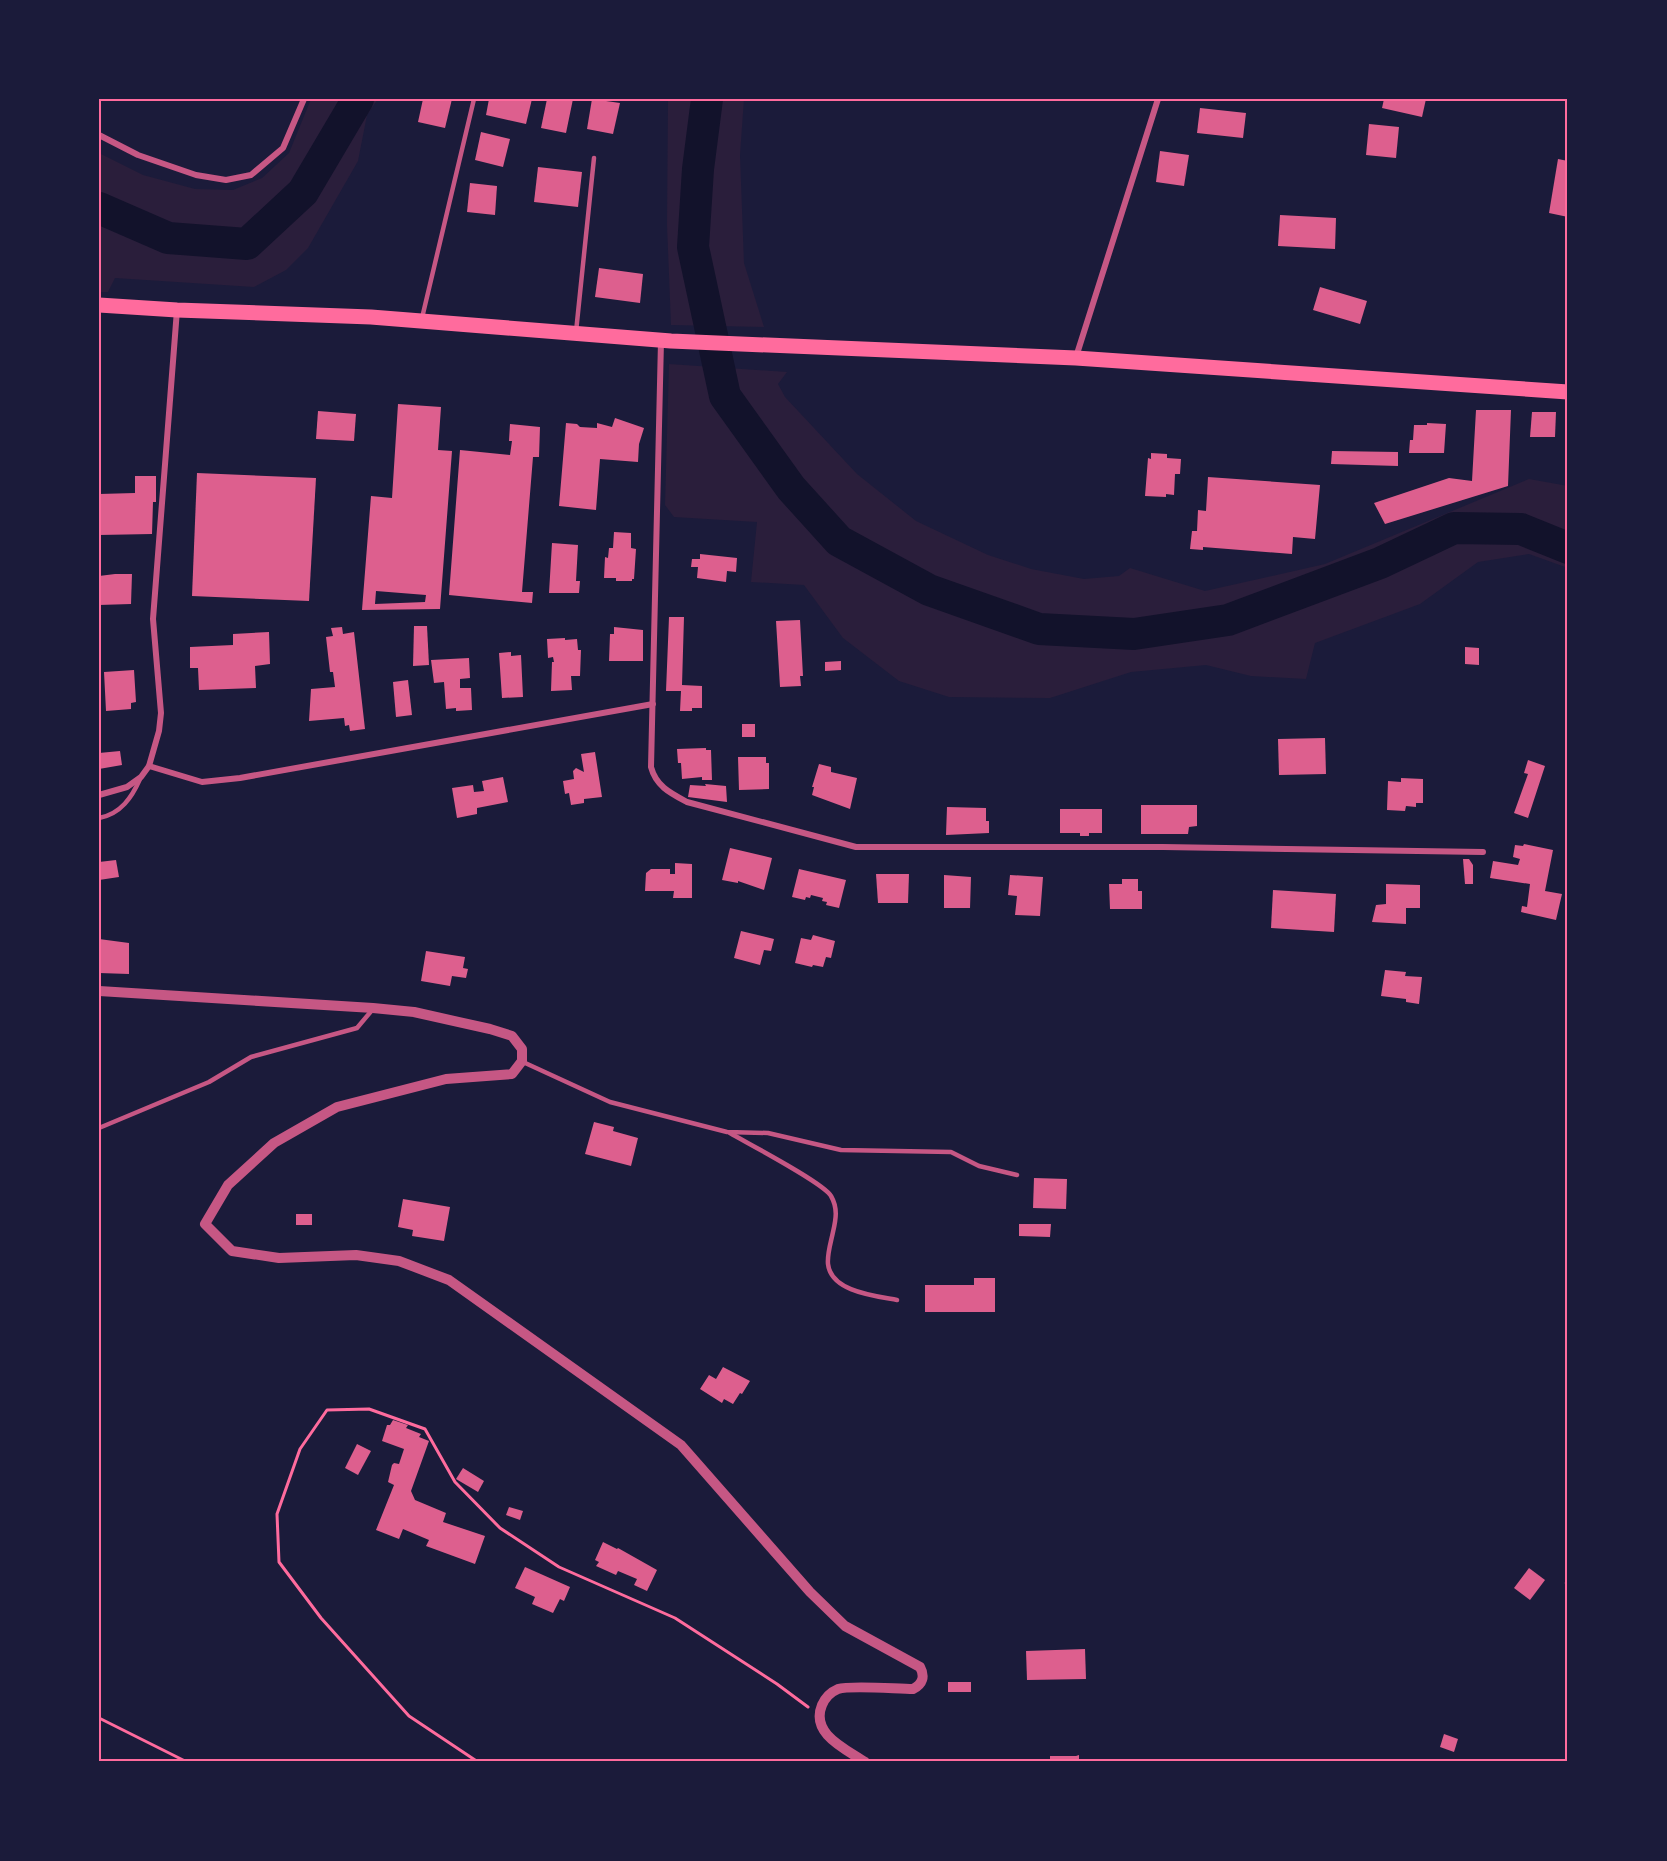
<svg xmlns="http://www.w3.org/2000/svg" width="1667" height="1861" viewBox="0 0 1667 1861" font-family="'Asap Condensed',sans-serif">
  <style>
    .green { fill: #2a1e3b }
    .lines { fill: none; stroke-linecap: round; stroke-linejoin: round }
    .river { stroke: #12122b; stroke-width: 32 }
    .building { fill: #dd5f8e; fill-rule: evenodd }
    .path { stroke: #ff6b9d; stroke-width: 3 }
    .service { stroke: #c65784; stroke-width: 4.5 }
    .minor { stroke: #c65784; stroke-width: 6 }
    .tertiary { stroke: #c65784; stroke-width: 10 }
    .primary { stroke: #ff6b9d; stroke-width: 15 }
    .neatline { fill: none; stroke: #ff6b9d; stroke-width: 2 }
  </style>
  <rect width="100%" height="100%" fill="#1b1b3a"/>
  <g class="green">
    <path d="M311 99H378L367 115 358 161 308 248 286 270 254 287 115 278 108 292H99V153L143 175 195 189 233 190 262 178 289 153Z"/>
    <path d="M668 99H744L740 155 744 263 764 327 671 325 667 225Z"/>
    <path d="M669 364 787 372 778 384 785 397 857 474 916 521 988 555 1031 569 1084 579 1119 576 1130 568 1205 591 1325 564 1529 479 1568 486V568L1529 554 1478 562 1420 604 1315 643 1306 679 1251 676 1206 665 1131 672 1050 698 949 697 899 681 843 638 804 585 751 582 757 522 674 517 665 505Z"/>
  </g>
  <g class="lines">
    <g class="river">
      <path d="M707 99 698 169 693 247 725 396 791 488 839 541 929 590 1039 629 1134 634 1228 620 1380 563 1454 528 1521 529 1568 548"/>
      <path d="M99 208 168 238 247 244 303 192 358 99"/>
    </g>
  </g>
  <g class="building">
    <path d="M423 99H452L445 128 418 122Z"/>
    <path d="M489 99H532L526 124 486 115Z"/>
    <path d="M547 99H573L566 133 541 128Z"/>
    <path d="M592 99 620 103 613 134 587 129Z"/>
    <path d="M1384 99H1426L1422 117 1382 108Z"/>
    <path d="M1200 108 1246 113 1243 138 1197 133Z"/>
    <path d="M1369 124 1399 127 1396 158 1366 155Z"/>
    <path d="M481 132 510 139 503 167 475 160Z"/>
    <path d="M1160 151 1189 155 1184 186 1156 182Z"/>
    <path d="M1558 159 1568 161V217L1549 213Z"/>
    <path d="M538 167 582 172 578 207 534 202Z"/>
    <path d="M470 183 497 186 495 215 467 212Z"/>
    <path d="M1280 215 1336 218 1335 249 1278 246Z"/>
    <path d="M599 268 643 274 640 303 595 297Z"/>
    <path d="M1320 287 1367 301 1360 324 1313 310Z"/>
    <path d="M398 404 441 407 438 450 452 451 440 609 362 610 371 496 392 498ZM376 591 426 595 425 602 375 604Z"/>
    <path d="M1476 410H1511L1508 486 1385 524 1374 503 1449 478 1472 481Z"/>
    <path d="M318 411 356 414 354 441 316 439Z"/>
    <path d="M1532 412H1556L1555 437H1530Z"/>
    <path d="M615 418 644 428 639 444 638 462 600 459 596 510 559 506 566 423 577 424 580 427 597 428V423L612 427Z"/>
    <path d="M1427 423 1446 424 1444 453H1409L1410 440H1413L1414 425H1427Z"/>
    <path d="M510 424 540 427 539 457H533L522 592H533L532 603 449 595 460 450 510 455 512 441H509Z"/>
    <path d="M1332 451 1398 452V466L1331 464Z"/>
    <path d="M1151 453 1167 454V458L1181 459 1180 474H1175L1174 495 1166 494V497L1145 496 1148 458 1151 459Z"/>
    <path d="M197 473 316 478 309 601 192 596Z"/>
    <path d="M135 476H156V502H153L152 534 99 535V494L135 493Z"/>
    <path d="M1208 477 1320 485 1315 539 1293 537 1292 554 1203 547V550L1190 549 1192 531H1197L1198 510 1206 511Z"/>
    <path d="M614 532 631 533V548L636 549 634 579H632V581H616V578H604L605 557 608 558 609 548H613Z"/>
    <path d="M552 543 578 545 576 581H580L579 593H549Z"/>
    <path d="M700 554 737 558 736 572 727 571 726 582 697 578 698 567H691L692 559H700Z"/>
    <path d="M115 574H132L131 604 99 605V576Z"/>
    <path d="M669 617H684L682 685 702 686V708H692V711H680L681 691H666Z"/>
    <path d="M800 620 803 676H800L801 686 780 687 776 621Z"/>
    <path d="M414 626H427L429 665 413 666Z"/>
    <path d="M342 627 343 634 354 632 365 729 350 731 349 725 345 726 344 718 309 721 311 689 335 687 333 672H330L326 637 333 636 331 628Z"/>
    <path d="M614 627 643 630V661H609L610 634H614Z"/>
    <path d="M269 632 270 664 255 666 256 688 199 690 198 668H190V647L233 645V634Z"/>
    <path d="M565 638V640L577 639 578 650H581L580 676H571L572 690 551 691 552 662H554L553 657 548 658 547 639Z"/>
    <path d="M1465 647 1479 648V665L1465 664Z"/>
    <path d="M511 652V656L521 655 523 697 502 698 499 653Z"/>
    <path d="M469 658 470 678 460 679V688H471L472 710 456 711V708L446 709 444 682 434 683 431 660Z"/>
    <path d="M841 661V670L825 671V662Z"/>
    <path d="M134 670 136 702 131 703V709L106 711 104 672Z"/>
    <path d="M408 680 412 715 396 717 393 682Z"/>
    <rect x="742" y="724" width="13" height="13"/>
    <path d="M1325 738 1326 774 1279 775 1278 739Z"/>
    <path d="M706 748V750H711L712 780H702V777L682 779 681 763H678L677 749Z"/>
    <path d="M120 751 122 765 99 769V753Z"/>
    <path d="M595 752 602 797 584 799V803L571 805 569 793 565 794 563 781 574 779 573 771 576 768 584 772 581 754Z"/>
    <path d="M738 757H766V763H769V789L739 790Z"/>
    <path d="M1528 760 1545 766 1528 818 1514 813 1528 774 1524 773Z"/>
    <path d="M819 764 831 767V772L857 778 850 809 812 795 814 787H812Z"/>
    <path d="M503 777 508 802 477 808V814L457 818 452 788 473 785 474 792 484 791 482 781Z"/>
    <path d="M1401 778 1423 779V803H1416V807L1406 806 1405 811 1387 810 1388 781 1401 782Z"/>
    <path d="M705 784 726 786 727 802 688 797 690 785 706 786Z"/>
    <path d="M1141 805H1197V826L1189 827 1188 834H1141Z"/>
    <path d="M947 807 986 808V821H989V833L946 835Z"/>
    <path d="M1060 809H1102V833H1089V836H1080V833H1060Z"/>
    <path d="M1524 844 1553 850 1545 891 1562 894 1556 920 1521 912 1522 906 1527 907 1530 884 1490 878 1493 861 1518 865 1520 859 1513 857 1515 845 1523 846Z"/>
    <path d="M730 848 772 858 764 890 738 881V883L722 880Z"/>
    <path d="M1463 859H1469L1473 865V884H1465Z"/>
    <path d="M116 860 119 877 99 880V862Z"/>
    <path d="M675 863 692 864V898H673L674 891H645L646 873 651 869H670V874H675Z"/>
    <path d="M799 869 846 880 839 908 826 905 827 902 822 901 823 898 811 895 810 898 806 897 805 900 792 897Z"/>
    <path d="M876 874H909L908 903H878Z"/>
    <path d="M944 875 971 877 970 908H944Z"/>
    <path d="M1010 875 1043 877 1040 916 1015 915 1017 896 1008 895Z"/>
    <path d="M1122 879H1138V891H1142V909H1110L1109 884H1122Z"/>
    <path d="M1386 884 1420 885V908H1406V924L1372 922 1376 905 1386 904Z"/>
    <path d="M1273 890 1336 894 1334 932 1271 928Z"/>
    <path d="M741 931 774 939 771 951 764 950 760 965 734 958Z"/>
    <path d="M813 935 835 941 831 958 826 957 823 967 813 965 812 967 795 963 801 938 811 940Z"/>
    <path d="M99 939 129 943V974L99 973Z"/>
    <path d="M426 951 465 957 463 968 468 969 466 978 452 976 450 986 421 981Z"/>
    <path d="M1385 970 1406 972 1405 976 1422 977 1419 1004 1406 1002V999L1381 996Z"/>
    <path d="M594 1122 614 1127 613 1131 638 1138 631 1166 585 1154Z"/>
    <path d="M1034 1178 1067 1179 1066 1209 1033 1208Z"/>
    <path d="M403 1199 450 1207 444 1241 412 1236 413 1230 398 1227Z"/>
    <rect x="296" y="1214" width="16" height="11"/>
    <path d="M1019 1224H1051L1050 1237 1019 1236Z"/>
    <path d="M974 1278H995V1312H925V1285H974Z"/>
    <path d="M723 1367 750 1381 742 1394 740 1393 733 1404 724 1399 722 1403 700 1389 709 1375 716 1379Z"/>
    <path d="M393 1420 408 1425 406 1428 421 1434 419 1437 429 1441 411 1491 415 1500 446 1513 443 1522 485 1536 475 1564 426 1546 429 1540 403 1529 399 1539 376 1530 394 1485 388 1482 392 1465 394 1463 399 1464 404 1449 382 1441 387 1425H390Z"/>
    <path d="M357 1444 371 1451 358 1475 345 1468Z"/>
    <path d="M463 1468 484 1481 478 1492 456 1479Z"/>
    <path d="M509 1507 523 1511 520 1520 506 1515Z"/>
    <path d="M603 1542 617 1549 618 1548 657 1570 647 1591 634 1585 637 1579 618 1571 616 1575 596 1566 599 1562 595 1560Z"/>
    <path d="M525 1567 570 1587 564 1601 560 1599 553 1613 532 1604 535 1597 515 1588Z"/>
    <path d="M1529 1568 1545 1580 1530 1600 1514 1588Z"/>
    <path d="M1085 1649 1086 1679 1027 1680 1026 1651Z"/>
    <rect x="948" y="1682" width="23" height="10"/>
    <path d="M1444 1734 1458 1739 1454 1752 1440 1747Z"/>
    <path d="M1076 1756 1079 1755V1760H1076V1762H1050V1756Z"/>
  </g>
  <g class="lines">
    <g class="path">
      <path d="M99 1718 187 1762"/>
      <path d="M478 1762 409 1716 321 1618 279 1562 277 1514 300 1449 327 1410 369 1409 425 1429 455 1482 500 1528 559 1567 675 1618 777 1684 808 1707"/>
    </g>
    <g class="service">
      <path d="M422 318 474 99"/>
      <path d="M576 332 594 158"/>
      <path d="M99 818C121 814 132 797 140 779"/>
      <path d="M523 1062 610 1102 727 1132 768 1133 841 1150 951 1152 979 1166 1017 1175"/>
      <path d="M99 1128 209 1082 251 1057 357 1028 373 1009"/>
      <path d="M730 1133C747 1143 824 1183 831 1196 838 1208 836 1219 833 1232 831 1242 827 1254 828 1264 831 1292 876 1296 897 1300"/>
      <path d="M1567 1583 1568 1584"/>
    </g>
    <g class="minor">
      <path d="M99 135 138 155 196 175 226 180 251 175 283 148 304 99"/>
      <path d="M661 341 651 767C656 786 670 793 687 802L856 847H1163L1483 852"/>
      <path d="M1076 357 1158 99"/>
      <path d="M149 766 202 782 240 778 653 704"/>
      <path d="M99 795 127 787 141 777 149 766 159 731 161 713 153 619 177 310"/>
    </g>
    <path class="tertiary" d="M99 991 373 1008 414 1012 490 1029 512 1036 522 1049V1061L512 1074 446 1079 337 1107 274 1143 228 1185 205 1224 232 1251 279 1258 356 1255 399 1261 449 1280 681 1445 810 1592 845 1626 920 1667C925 1676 923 1684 913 1689 897 1689 851 1685 838 1689 831 1692 825 1698 822 1705 810 1734 846 1749 865 1762"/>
    <path class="primary" d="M99 305 177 310 371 317 671 341 1076 358 1568 392"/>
  </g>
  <rect width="1667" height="1861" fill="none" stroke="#1b1b3a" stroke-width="201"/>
  <rect x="100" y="100" width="1466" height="1660" class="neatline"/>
</svg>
